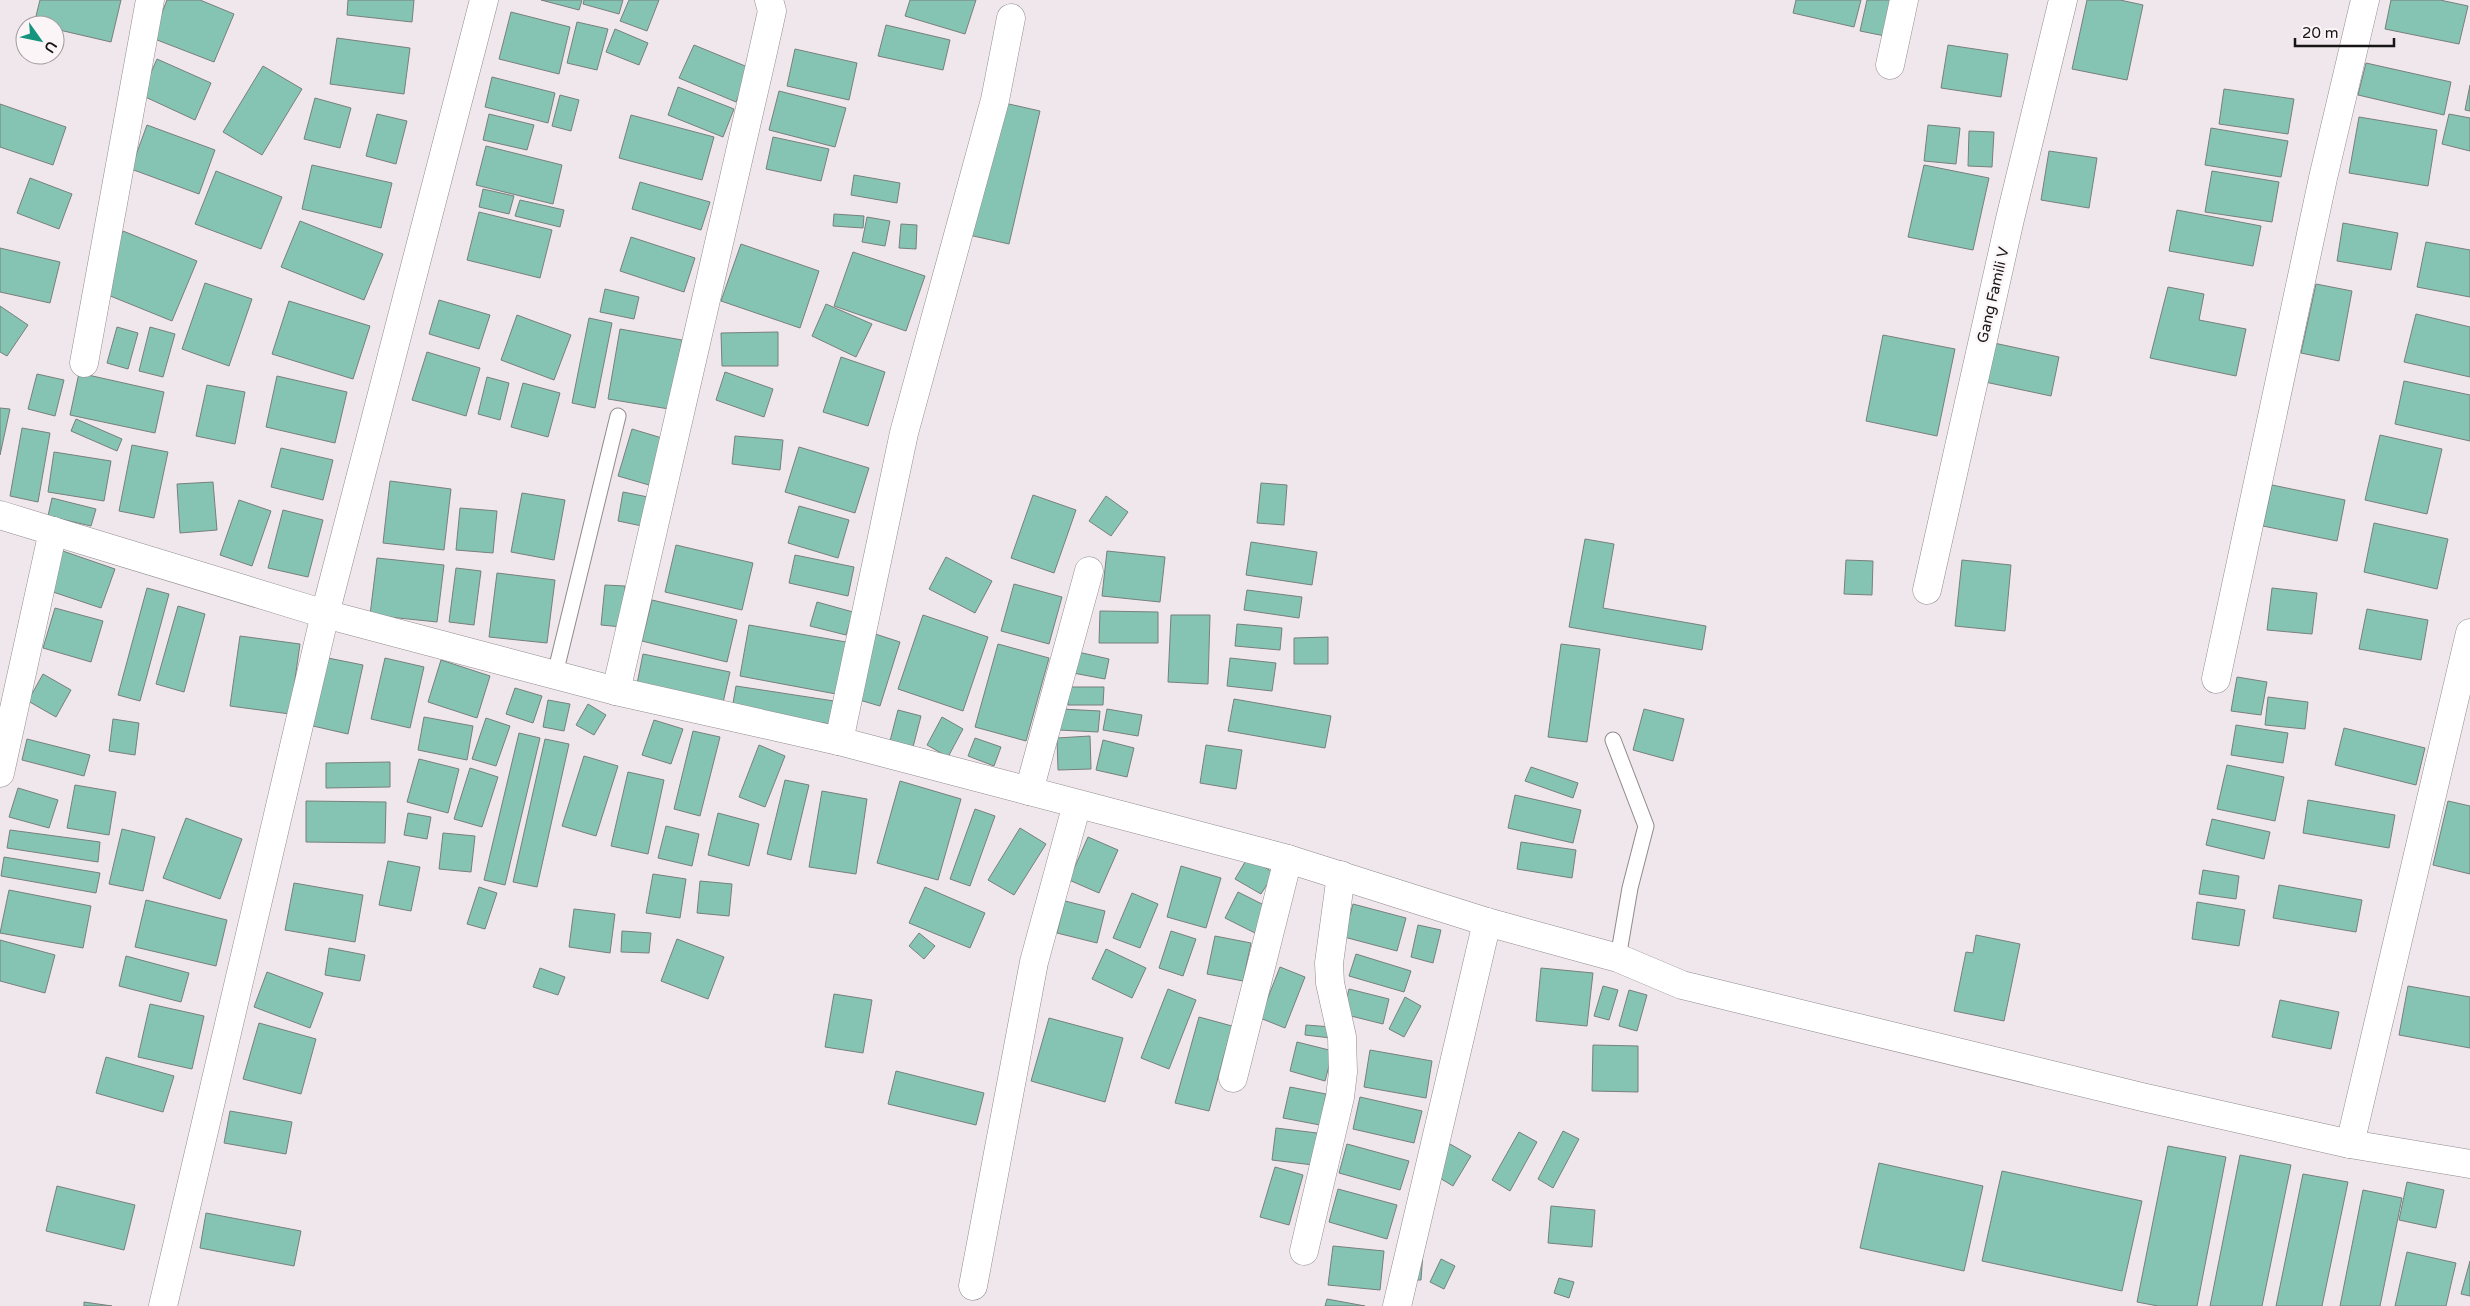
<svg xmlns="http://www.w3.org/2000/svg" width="2470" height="1306" viewBox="0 0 2470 1306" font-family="'Varela Round',sans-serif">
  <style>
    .building { fill: #85c4b3; stroke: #787f7c }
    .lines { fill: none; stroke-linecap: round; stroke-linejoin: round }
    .service-casing { stroke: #918a8d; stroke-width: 17 }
    .minor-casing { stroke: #918a8d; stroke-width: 29 }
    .service { stroke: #fff; stroke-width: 15 }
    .minor { stroke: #fff; stroke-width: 28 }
    .labels { text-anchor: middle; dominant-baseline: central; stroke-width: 5; stroke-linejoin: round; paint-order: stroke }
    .street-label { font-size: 15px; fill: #171516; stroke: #fcf5f8 }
  </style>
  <rect width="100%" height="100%" fill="#efe7eb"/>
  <g class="building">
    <path d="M40 0H121L111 42 55 29V25L34 24Z"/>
    <path d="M167 0H200L234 14 214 62 152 38Z"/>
    <path d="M348 0H414L412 22 347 15Z"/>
    <path d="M541 0H582L579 10Z"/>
    <path d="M584 0H623L619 14 583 4Z"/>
    <path d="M629 0H659L647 31 620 21Z"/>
    <path d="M910 0H976L965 34 905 16Z"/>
    <path d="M1796 0H1861L1854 27 1793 13Z"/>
    <path d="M1867 0H1898L1890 37 1860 31Z"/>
    <path d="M2087 0H2120L2143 5 2127 80 2072 69Z"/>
    <path d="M2391 0H2440L2468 6 2459 44 2385 29Z"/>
    <path d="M511 12 570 27 559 74 499 59Z"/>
    <path d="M577 22 608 29 597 70 567 63Z"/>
    <path d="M886 25 950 40 943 70 878 56Z"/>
    <path d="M615 29 648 43 639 65 606 52Z"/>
    <path d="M337 38 410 48 404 94 330 84Z"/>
    <path d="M694 45 750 68 736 102 679 78Z"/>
    <path d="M1948 45 2008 54 2001 97 1941 88Z"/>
    <path d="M795 49 857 63 849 100 787 86Z"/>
    <path d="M157 59 211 83 195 120 141 95Z"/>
    <path d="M2366 63 2451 82 2444 115 2358 95Z"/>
    <path d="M263 66 302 89 262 155 223 132Z"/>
    <path d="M492 77 555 93 548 123 485 107Z"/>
    <path d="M2470 85V111L2465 110Z"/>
    <path d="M678 87 734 109 723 137 668 115Z"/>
    <path d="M2224 89 2294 99 2288 134 2219 124Z"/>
    <path d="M779 91 846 108 835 147 769 130Z"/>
    <path d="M560 95 579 100 571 131 552 126Z"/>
    <path d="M315 98 351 108 340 148 304 139Z"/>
    <path d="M1000 102 1040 111 1009 244 969 235Z"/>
    <path d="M0 104 66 127 53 165 0 147Z"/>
    <path d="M377 114 407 121 396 164 366 156Z"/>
    <path d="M489 114 534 125 527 150 483 140Z"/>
    <path d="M2449 114 2470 118V151L2442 144Z"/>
    <path d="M631 115 714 137 702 180 619 158Z"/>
    <path d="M2359 117 2437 130 2428 186 2349 173Z"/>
    <path d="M147 125 215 150 199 194 131 169Z"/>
    <path d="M1928 125 1960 128 1956 164 1924 161Z"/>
    <path d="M2211 128 2288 141 2281 177 2205 165Z"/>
    <path d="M1969 131 1994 132 1992 167 1968 166Z"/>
    <path d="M773 137 829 149 821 181 766 169Z"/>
    <path d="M486 146 562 165 553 204 476 185Z"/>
    <path d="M2049 151 2097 158 2089 208 2041 200Z"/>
    <path d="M312 165 392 183 381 228 302 209Z"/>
    <path d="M1924 165 1989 178 1973 250 1908 237Z"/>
    <path d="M216 171 282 197 261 249 195 224Z"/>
    <path d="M2212 171 2279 182 2272 222 2205 212Z"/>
    <path d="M854 175 900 183 897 203 851 195Z"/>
    <path d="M30 178 72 194 59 229 17 213Z"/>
    <path d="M640 182 710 202 701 230 632 209Z"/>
    <path d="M483 189 514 196 509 214 479 207Z"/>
    <path d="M520 200 564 210 560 227 515 216Z"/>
    <path d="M2177 210 2261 226 2253 266 2169 251Z"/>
    <path d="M479 212 552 230 540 278 467 260Z"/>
    <path d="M834 214 864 216 863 228 833 226Z"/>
    <path d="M867 217 890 221 885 246 862 242Z"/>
    <path d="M300 221 383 254 364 300 281 267Z"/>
    <path d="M2343 223 2398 233 2391 270 2337 261Z"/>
    <path d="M901 224 917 225 916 249 899 248Z"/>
    <path d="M123 231 197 261 172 321 98 291Z"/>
    <path d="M631 237 695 258 684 292 620 271Z"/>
    <path d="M2426 242 2470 250V297L2417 287Z"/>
    <path d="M741 244 819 271 800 328 721 301Z"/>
    <path d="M0 248 60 262 50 303 0 292Z"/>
    <path d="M853 252 925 276 906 331 834 306Z"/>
    <path d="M205 283 252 299 229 366 182 349Z"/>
    <path d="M2316 284 2352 291 2339 361 2301 353Z"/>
    <path d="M2168 287 2204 294 2199 320 2246 329 2236 376 2150 358Z"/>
    <path d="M605 289 639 297 634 319 600 312Z"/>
    <path d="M439 300 490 315 479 349 429 334Z"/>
    <path d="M289 301 370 326 353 379 272 354Z"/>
    <path d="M826 304 872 324 856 357 812 336Z"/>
    <path d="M0 306 28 325 7 356 0 352Z"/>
    <path d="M2416 314 2470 327V377L2404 362Z"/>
    <path d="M517 315 571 335 554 380 501 360Z"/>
    <path d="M589 318 612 323 595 408 572 403Z"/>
    <path d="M117 327 138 333 128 369 107 363Z"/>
    <path d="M150 327 175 334 163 377 139 371Z"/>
    <path d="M620 329 682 340 669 409 608 399Z"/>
    <path d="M778 332V366H722L721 333Z"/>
    <path d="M1883 335 1955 349 1937 436 1866 421Z"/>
    <path d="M1994 343 2059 357 2051 396 1985 382Z"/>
    <path d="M427 352 480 368 466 416 412 400Z"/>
    <path d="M841 357 885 372 868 426 823 412Z"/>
    <path d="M725 372 773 389 764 417 716 400Z"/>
    <path d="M79 373 164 392 155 433 70 415Z"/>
    <path d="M37 374 64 380 55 416 28 409Z"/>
    <path d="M277 376 347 392 335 443 266 427Z"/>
    <path d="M487 377 509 383 500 420 478 414Z"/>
    <path d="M2404 381 2470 395V441L2395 424Z"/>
    <path d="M523 383 560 393 548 437 511 427Z"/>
    <path d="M207 385 245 392 235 444 196 436Z"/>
    <path d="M0 408 10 409 0 455Z"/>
    <path d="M76 419 122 439 117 451 71 431Z"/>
    <path d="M22 428 50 433 38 502 10 496Z"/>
    <path d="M632 429 662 438 649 485 618 476Z"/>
    <path d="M2380 435 2442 449 2427 514 2365 500Z"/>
    <path d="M735 436 783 440 780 470 732 464Z"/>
    <path d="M132 445 168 452 154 518 119 511Z"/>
    <path d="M799 447 869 468 855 513 785 492Z"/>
    <path d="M281 448 333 460 323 500 271 487Z"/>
    <path d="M54 452 111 461 104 501 48 492Z"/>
    <path d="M390 481 451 489 444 550 383 543Z"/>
    <path d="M213 482 217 530 180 533 177 484Z"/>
    <path d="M1261 483 1287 485 1284 525 1257 523Z"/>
    <path d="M2272 485 2345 500 2337 541 2263 526Z"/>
    <path d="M623 492 648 497 642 526 618 521Z"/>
    <path d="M522 493 565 500 554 560 511 552Z"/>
    <path d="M1033 495 1076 510 1054 573 1011 558Z"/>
    <path d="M1106 496 1128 512 1111 536 1089 521Z"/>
    <path d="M52 498 96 509 91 526 48 516Z"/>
    <path d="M239 500 271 511 252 566 220 555Z"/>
    <path d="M799 506 849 520 838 558 788 543Z"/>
    <path d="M460 508 497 511 493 553 456 550Z"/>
    <path d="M283 510 323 520 308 577 268 568Z"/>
    <path d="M2374 523 2448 539 2437 589 2364 572Z"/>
    <path d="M1585 539 1614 544 1603 608 1706 626 1702 650 1569 627Z"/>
    <path d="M1251 542 1317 552 1312 585 1246 575Z"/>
    <path d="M676 545 753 563 742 610 665 592Z"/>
    <path d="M57 549 115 569 101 608 44 589Z"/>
    <path d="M1107 551 1165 557 1160 602 1102 596Z"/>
    <path d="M795 555 854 567 848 596 789 583Z"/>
    <path d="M946 557 992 581 975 613 929 589Z"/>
    <path d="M377 558 444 565 437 622 370 615Z"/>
    <path d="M1846 560 1873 561 1872 595 1844 594Z"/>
    <path d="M1962 560 2011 565 2005 631 1955 626Z"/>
    <path d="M456 568 481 571 474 625 449 622Z"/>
    <path d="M497 573 555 580 547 643 489 637Z"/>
    <path d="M1014 584 1062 597 1049 644 1001 631Z"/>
    <path d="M605 585 625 586 622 627 601 625Z"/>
    <path d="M147 588 169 594 140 701 118 695Z"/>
    <path d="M2272 588 2317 593 2312 634 2267 630Z"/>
    <path d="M1247 590 1302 597 1299 618 1244 610Z"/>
    <path d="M652 600 737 620 727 662 642 641Z"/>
    <path d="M817 602 853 612 846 635 810 626Z"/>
    <path d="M178 606 205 614 184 692 156 684Z"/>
    <path d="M55 608 103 621 91 662 43 648Z"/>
    <path d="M2367 609 2428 620 2421 660 2359 649Z"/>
    <path d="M1100 611 1158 612V643H1099Z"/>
    <path d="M923 615 988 637 963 711 898 689Z"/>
    <path d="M1171 615H1210L1208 684 1168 682Z"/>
    <path d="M1237 624 1282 628 1280 650 1235 646Z"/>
    <path d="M749 625 846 642 836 694 740 676Z"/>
    <path d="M869 632 900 642 880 706 849 697Z"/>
    <path d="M240 636 300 644 290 714 230 706Z"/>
    <path d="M1328 637V664H1294V638Z"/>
    <path d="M998 644 1049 658 1026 741 975 727Z"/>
    <path d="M1561 644 1600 649 1587 742 1548 737Z"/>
    <path d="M1078 652 1109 659 1105 679 1073 673Z"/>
    <path d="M643 654 730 672 722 707 636 689Z"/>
    <path d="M328 658 363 665 348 734 313 726Z"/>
    <path d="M385 658 424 667 410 728 371 719Z"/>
    <path d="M1230 658 1276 663 1272 691 1227 686Z"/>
    <path d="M441 660 490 676 477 718 428 702Z"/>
    <path d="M43 674 71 690 56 717 28 701Z"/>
    <path d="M2237 677 2267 682 2261 715 2231 711Z"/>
    <path d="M736 686 834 701 830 724 732 709Z"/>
    <path d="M1068 687H1104L1103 705H1068Z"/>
    <path d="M515 688 542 696 533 723 506 714Z"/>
    <path d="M2268 697 2308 702 2305 729 2265 725Z"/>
    <path d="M1234 699 1331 716 1325 748 1228 731Z"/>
    <path d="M548 700 570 704 564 731 543 727Z"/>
    <path d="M588 704 606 715 594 735 576 725Z"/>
    <path d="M1061 709 1100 711 1098 732 1059 730Z"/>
    <path d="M1107 709 1142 715 1138 736 1103 730Z"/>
    <path d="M1644 709 1684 719 1673 761 1633 750Z"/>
    <path d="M898 710 921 716 913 747 890 741Z"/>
    <path d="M424 717 473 726 467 760 418 750Z"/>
    <path d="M942 717 963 729 948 757 927 745Z"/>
    <path d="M486 718 510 726 496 766 472 759Z"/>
    <path d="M113 719 139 723 135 755 109 751Z"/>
    <path d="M654 720 683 729 671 764 642 755Z"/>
    <path d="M2236 725 2288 733 2283 763 2231 755Z"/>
    <path d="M2344 728 2425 748 2416 785 2335 765Z"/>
    <path d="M693 731 720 737 700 816 674 809Z"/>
    <path d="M519 733 540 738 505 885 484 880Z"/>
    <path d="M1090 736 1091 769 1058 770 1057 738Z"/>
    <path d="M975 738 1001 747 994 766 968 756Z"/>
    <path d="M27 739 90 755 84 776 22 760Z"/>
    <path d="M545 739 569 744 537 887 513 882Z"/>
    <path d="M1103 740 1134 748 1127 777 1096 770Z"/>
    <path d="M759 745 785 756 765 807 739 797Z"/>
    <path d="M1206 745 1242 750 1236 789 1200 783Z"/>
    <path d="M584 756 618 766 596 836 562 826Z"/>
    <path d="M419 759 459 769 448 813 407 802Z"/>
    <path d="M390 762V787L326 788V763Z"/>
    <path d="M2227 765 2284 777 2275 821 2217 809Z"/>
    <path d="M1531 767 1578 783 1573 798 1525 781Z"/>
    <path d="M470 768 498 777 482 827 454 819Z"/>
    <path d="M628 772 664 780 648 854 611 846Z"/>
    <path d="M785 780 809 785 791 860 767 854Z"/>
    <path d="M900 781 961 799 938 880 877 863Z"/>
    <path d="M75 785 116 792 109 835 67 828Z"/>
    <path d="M18 788 58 800 49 828 9 817Z"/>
    <path d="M822 791 867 799 856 874 809 867Z"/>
    <path d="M1515 795 1581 810 1573 843 1508 828Z"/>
    <path d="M2308 800 2395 815 2389 848 2303 833Z"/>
    <path d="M306 801 386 802 385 843 306 842Z"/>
    <path d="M2448 801 2470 806V874L2433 865Z"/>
    <path d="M975 809 995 816 970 886 950 879Z"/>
    <path d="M408 813 431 817 427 839 404 835Z"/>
    <path d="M718 813 759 824 749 866 708 855Z"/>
    <path d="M186 818 242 839 220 899 163 878Z"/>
    <path d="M2212 819 2270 832 2264 859 2206 845Z"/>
    <path d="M666 826 699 834 692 866 658 858Z"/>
    <path d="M1020 828 1046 844 1014 895 988 880Z"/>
    <path d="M122 829 155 837 143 891 109 884Z"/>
    <path d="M10 830 100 842 98 862 7 848Z"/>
    <path d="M443 833 475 836 471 872 439 869Z"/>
    <path d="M1088 837 1118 850 1099 893 1069 880Z"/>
    <path d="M1521 842 1576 850 1572 878 1517 869Z"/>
    <path d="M4 857 100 873 96 893 1 876Z"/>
    <path d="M1248 857 1274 873 1261 894 1235 879Z"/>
    <path d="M388 861 420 867 411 911 379 905Z"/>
    <path d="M1181 866 1221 878 1206 928 1167 917Z"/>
    <path d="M2203 870 2239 876 2236 899 2199 894Z"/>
    <path d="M653 874 686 879 680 918 646 913Z"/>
    <path d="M700 881 732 884 729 916 697 913Z"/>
    <path d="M294 883 363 895 355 942 285 930Z"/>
    <path d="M2279 885 2362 900 2356 932 2273 918Z"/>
    <path d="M479 887 497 893 485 929 467 924Z"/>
    <path d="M925 887 985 913 970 948 909 923Z"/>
    <path d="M9 890 91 906 83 948 0 933Z"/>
    <path d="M1238 892 1268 907 1255 933 1225 918Z"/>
    <path d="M1132 893 1158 904 1140 948 1113 938Z"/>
    <path d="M146 900 227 920 216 966 135 947Z"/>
    <path d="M1065 901 1105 911 1097 943 1057 933Z"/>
    <path d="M2197 902 2245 910 2239 946 2192 939Z"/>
    <path d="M1353 904 1406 918 1397 951 1344 937Z"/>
    <path d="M574 909 615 914 610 953 569 947Z"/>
    <path d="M1418 925 1441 930 1433 963 1411 957Z"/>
    <path d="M622 931 651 933 649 953 621 952Z"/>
    <path d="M1171 931 1196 939 1183 976 1159 968Z"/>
    <path d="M919 933 935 946 924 959 909 946Z"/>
    <path d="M1976 935 2020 944 2004 1021 1954 1011 1966 952 1973 953Z"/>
    <path d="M1215 936 1251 943 1243 981 1207 974Z"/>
    <path d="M677 939 724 957 708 999 661 981Z"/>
    <path d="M0 940 55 955 45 993 0 981Z"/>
    <path d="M329 948 365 955 360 981 325 975Z"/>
    <path d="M1106 949 1146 968 1132 998 1092 979Z"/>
    <path d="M1356 954 1411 971 1404 992 1349 976Z"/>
    <path d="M126 956 189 973 181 1002 119 986Z"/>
    <path d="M1280 967 1305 977 1285 1028 1260 1018Z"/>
    <path d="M540 968 565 977 558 995 533 987Z"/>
    <path d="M1541 968 1593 973 1587 1026 1536 1021Z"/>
    <path d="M267 972 323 993 310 1028 254 1007Z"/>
    <path d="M1603 986 1618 990 1609 1020 1594 1016Z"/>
    <path d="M2408 986 2470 997V1048L2399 1035Z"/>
    <path d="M1168 989 1196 1000 1169 1069 1141 1058Z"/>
    <path d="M1349 989 1389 999 1383 1024 1343 1014Z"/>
    <path d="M1629 990 1647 995 1637 1031 1619 1026Z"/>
    <path d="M834 994 872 1000 863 1053 825 1047Z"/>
    <path d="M1405 997 1421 1006 1404 1037 1389 1029Z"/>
    <path d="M2280 1000 2339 1012 2331 1049 2272 1037Z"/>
    <path d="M150 1004 204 1016 192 1069 138 1057Z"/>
    <path d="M1199 1017 1232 1026 1209 1111 1175 1103Z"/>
    <path d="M1049 1018 1123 1038 1105 1102 1031 1081Z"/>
    <path d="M259 1023 316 1039 301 1094 243 1079Z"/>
    <path d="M1306 1025 1332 1027 1331 1038 1305 1035Z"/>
    <path d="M1297 1042 1333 1051 1325 1081 1290 1071Z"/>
    <path d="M1593 1045 1638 1046V1092L1592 1091Z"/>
    <path d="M1370 1050 1432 1061 1426 1098 1364 1087Z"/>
    <path d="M106 1057 174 1076 163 1112 96 1093Z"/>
    <path d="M896 1071 984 1093 976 1125 888 1104Z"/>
    <path d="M1290 1087 1326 1094 1320 1125 1283 1118Z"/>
    <path d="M1360 1097 1422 1111 1414 1143 1353 1129Z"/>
    <path d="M230 1111 292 1122 286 1154 224 1143Z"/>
    <path d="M1276 1128 1317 1133 1313 1165 1272 1160Z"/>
    <path d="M1563 1131 1579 1139 1553 1188 1538 1179Z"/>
    <path d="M1519 1132 1537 1142 1510 1191 1492 1180Z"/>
    <path d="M1347 1144 1409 1161 1400 1190 1339 1173Z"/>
    <path d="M1450 1144 1471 1156 1453 1186 1433 1174Z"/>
    <path d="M2168 1146 2226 1157 2197 1306H2158L2137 1302Z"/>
    <path d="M2240 1155 2291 1165 2262 1306H2210Z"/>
    <path d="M1879 1163 1983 1186 1964 1271 1860 1248Z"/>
    <path d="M1275 1167 1303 1175 1289 1225 1260 1217Z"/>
    <path d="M2002 1171 2142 1201 2122 1291 1982 1261Z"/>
    <path d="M2303 1174 2348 1182 2322 1306H2276Z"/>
    <path d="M2407 1182 2444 1190 2436 1228 2399 1220Z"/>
    <path d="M57 1186 135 1205 124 1250 46 1231Z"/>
    <path d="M1338 1189 1397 1205 1387 1239 1329 1222Z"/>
    <path d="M2363 1190 2402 1198 2380 1306H2340Z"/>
    <path d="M1551 1206 1595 1210 1592 1247 1548 1243Z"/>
    <path d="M206 1213 301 1231 294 1266 200 1248Z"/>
    <path d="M1333 1246 1384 1251 1380 1290 1328 1285Z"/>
    <path d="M1423 1252 1421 1280H1413Z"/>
    <path d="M2407 1252 2456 1263 2446 1306H2395Z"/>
    <path d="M1441 1259 1455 1266 1444 1289 1430 1282Z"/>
    <path d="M2470 1261V1296L2461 1294Z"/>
    <path d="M1559 1278 1574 1282 1569 1298 1554 1293Z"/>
    <path d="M1327 1299 1365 1306H1325Z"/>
    <path d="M84 1302 112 1306H84Z"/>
  </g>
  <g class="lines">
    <defs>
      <g id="service">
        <path d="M555 674 618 416"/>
        <path d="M1613 740 1646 826 1630 888 1618 958"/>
      </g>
      <g id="minor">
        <path d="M1890 65 1904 0"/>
        <path d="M84 363 150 0"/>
        <path d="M0 515 325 614 616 691 839 741 1288 859 1487 922 1618 958 1682 985 2142 1097 2350 1144 2470 1164"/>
        <path d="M1927 590 2010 219 2063 0"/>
        <path d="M2216 679 2323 178 2365 0"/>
        <path d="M616 691 762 56 772 11 769 0"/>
        <path d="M839 741 904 433 995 100 1011 18"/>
        <path d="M0 773 53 531"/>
        <path d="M1029 791 1089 571"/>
        <path d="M1233 1078 1288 859"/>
        <path d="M2350 1144 2470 633"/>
        <path d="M1304 1251 1340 1097 1343 1072 1342 1037 1330 983 1329 963 1341 875"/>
        <path d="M973 1286 1034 962 1077 804"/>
        <path d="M163 1306 325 614 484 0"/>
        <path d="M1397 1306 1487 922"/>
      </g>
    </defs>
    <use href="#service" class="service-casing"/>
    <use href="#minor" class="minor-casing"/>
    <use href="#service" class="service"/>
    <use href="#minor" class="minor"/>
  </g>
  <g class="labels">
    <g class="street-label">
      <text transform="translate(1993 295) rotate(-77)">Gang Famili V</text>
    </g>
  </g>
  <g transform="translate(40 40) rotate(123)"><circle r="24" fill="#fcf5f8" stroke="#a09b9e"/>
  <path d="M0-4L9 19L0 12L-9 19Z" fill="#15957d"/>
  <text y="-8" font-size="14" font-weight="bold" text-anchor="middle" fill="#171516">U</text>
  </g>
  <path d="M2295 38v8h99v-8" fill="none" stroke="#171516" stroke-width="2.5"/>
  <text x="2302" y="38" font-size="15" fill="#171516" stroke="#fcf5f8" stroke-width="4" paint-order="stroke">20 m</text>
</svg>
